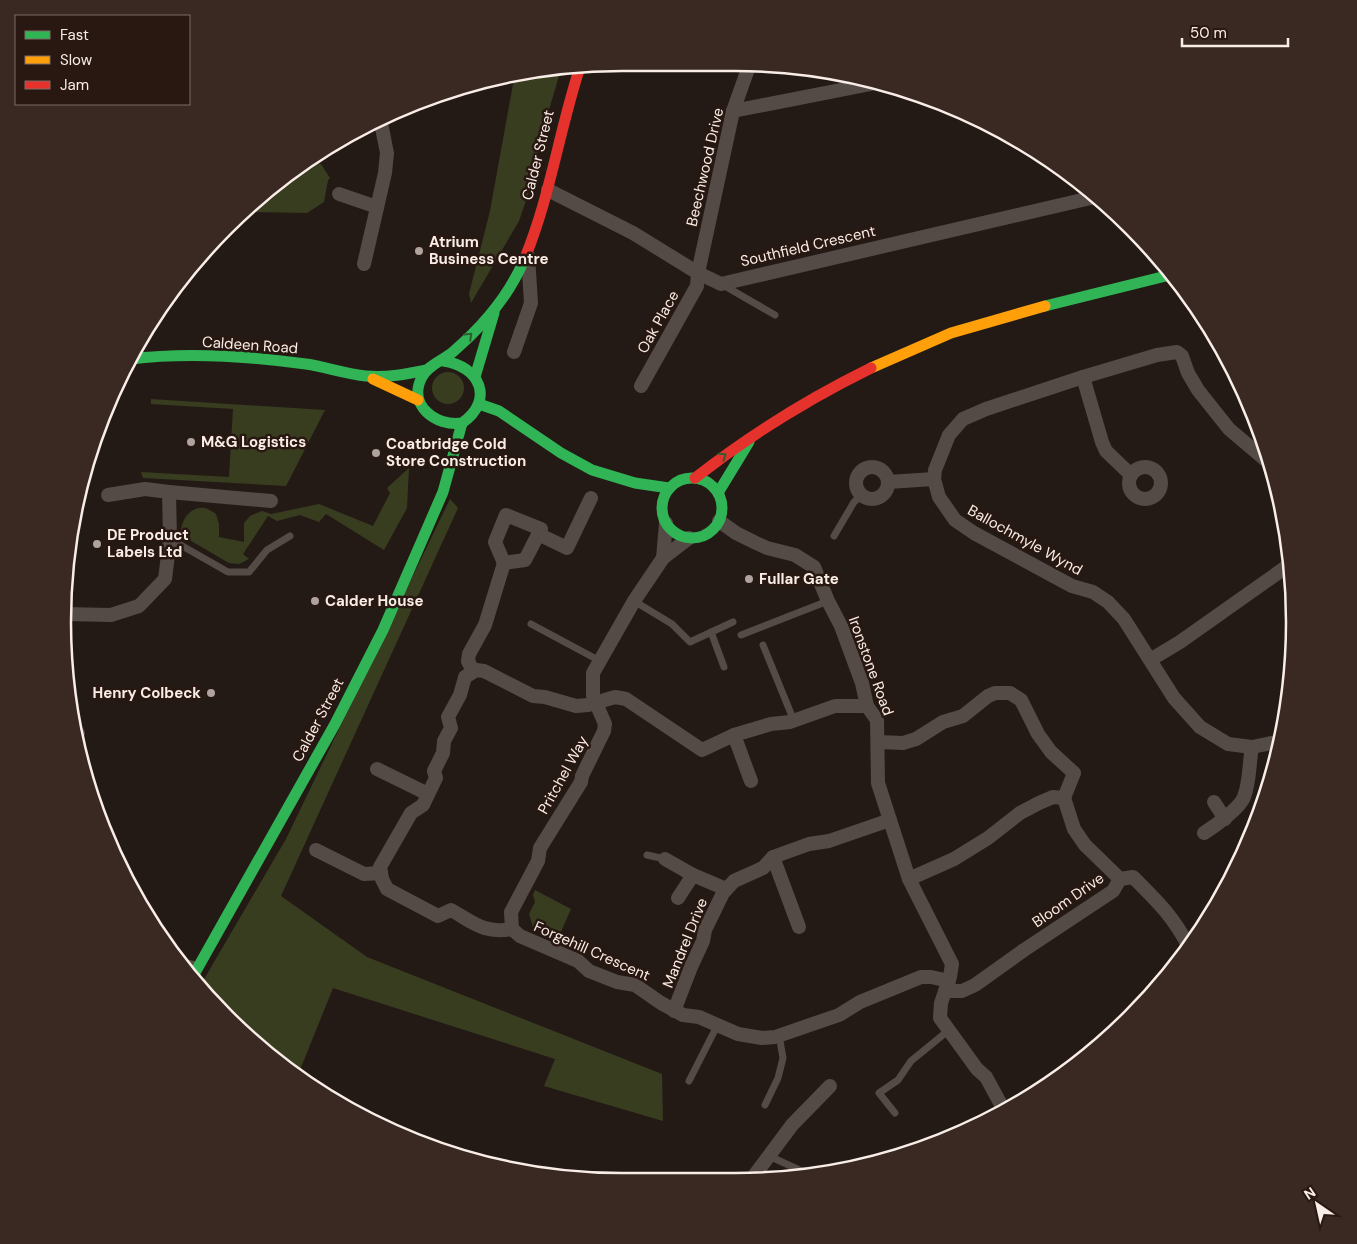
<svg xmlns="http://www.w3.org/2000/svg" width="1357" height="1244" viewBox="0 0 1357 1244" font-family="'DM Sans',sans-serif">
  <style>
    .green { fill: #393d20 }
    .lines { fill: none; stroke-linecap: round; stroke-linejoin: round }
    .lane { stroke: #544b46; stroke-width: 7 }
    .street { stroke: #544b46; stroke-width: 14 }
    .fast { stroke: #30b455; stroke-width: 11 }
    .slow { stroke: #ff9f0a; stroke-width: 11 }
    .jam { stroke: #e5322d; stroke-width: 11 }
    .oneway { stroke: #2c5e30 }
    .poi-dot { fill: #aea39e; stroke: #281811; stroke-width: 2 }
    .labels { text-anchor: middle; dominant-baseline: central; stroke-width: 5; stroke-linejoin: round; paint-order: stroke }
    .street-label { font-size: 15px; fill: #f9ede7; stroke: #281811 }
    .poi-label { font-size: 15px; font-weight: bold; fill: #f9ede7; stroke: #281811; text-anchor: start }
    .rim { fill: none; stroke: #f9ede7; stroke-width: 2.5 }
  </style>
  <rect width="100%" height="100%" fill="#231a16"/>
  <g class="green">
    <path d="M561 69 541 137 531 186 519 221 471 303 469 294 490 211 515 73Z"/>
    <path d="M309 161 321 164 330 178 328 180 324 202 307 213 248 212 281 178Z"/>
    <circle cx="448" cy="388" r="16"/>
    <path d="M151 399 325 410 286 486 143 478 141 472 229 477 233 409 151 404Z"/>
    <path d="M409 468 407 508 384 550 326 514 319 522 300 515 277 521 268 516 243 554 249 559 239 564 229 563 181 535C180 522 189 506 205 508 208 509 213 512 216 514L219 524V537L244 542V523L250 516 262 511 271 514 319 504 373 526 390 493 387 488Z"/>
    <path d="M450 499 458 508 281 896 367 957 662 1074 663 1121 544 1086 555 1059 333 988 298 1075 253 1043 200 986 286 839Z"/>
    <path d="M535 890 571 909 556 943 550 940 548 933 533 927 529 914 535 902 533 895Z"/>
  </g>
  <g class="lines">
    <g class="lane">
      <path d="M723 285 775 315"/>
      <path d="M834 536 854 502 862 495"/>
      <path d="M170 539 228 572H249L267 550 290 536"/>
      <path d="M634 601 672 624 690 642 733 622"/>
      <path d="M531 624 600 661"/>
      <path d="M711 632 724 667"/>
      <path d="M741 635 828 601"/>
      <path d="M763 645 794 721"/>
      <path d="M647 855 665 859"/>
      <path d="M177 961 196 965"/>
      <path d="M689 1081 718 1024"/>
      <path d="M765 1105 778 1078 783 1058 779 1035"/>
      <path d="M895 1113 879 1093 898 1080 911 1061 949 1030"/>
      <path d="M769 1156 808 1174"/>
    </g>
    <g class="street">
      <path d="M733 111 876 83"/>
      <path d="M548 190 633 233 698 273 721 284 1095 197"/>
      <path d="M339 194 377 207"/>
      <path d="M364 264 385 173 387 153 380 118"/>
      <path d="M514 352 531 303 528 256"/>
      <path d="M1083 377 1102 442 1106 451 1131 475"/>
      <path d="M641 386 697 286 698 273 733 111 748 69"/>
      <path d="M1268 462 1229 429 1198 390 1188 373 1182 356 1177 352 1157 355 1083 377 986 409 963 419 949 435 935 470 934 479 939 497 955 520 974 533 1072 586 1093 592 1108 602 1124 619 1174 698 1200 727 1228 744 1252 747 1281 741"/>
      <circle cx="1145" cy="483" r="16"/>
      <circle cx="872" cy="483" r="16"/>
      <path d="M888 482 934 479"/>
      <path d="M108 495 145 489 169 492"/>
      <path d="M506 515 541 529 525 560 504 563 495 542Z"/>
      <path d="M719 521 736 533 754 542 767 548 795 555 814 567 828 601 841 626 862 683 867 706 877 720 878 783 909 879 952 964 950 977 941 1003 940 1018 977 1069 986 1077 1004 1110"/>
      <path d="M538 534 567 548 591 498"/>
      <path d="M663 558 666 523"/>
      <path d="M64 614 111 615 139 606 165 579 170 539 169 492 271 501"/>
      <path d="M1150 660 1180 642 1289 565"/>
      <path d="M473 671 468 661 469 654 485 625 504 563"/>
      <path d="M74 732 78 733"/>
      <path d="M734 735 771 724 790 722 835 706H867"/>
      <path d="M878 742 903 743 916 739 943 722 963 716 988 696 995 693H1010L1021 700 1038 734 1051 752 1074 773 1064 798"/>
      <path d="M377 769 428 794"/>
      <path d="M1064 798 1074 829 1085 845 1120 879"/>
      <path d="M1214 802 1225 819"/>
      <path d="M1204 833C1215 826 1240 808 1244 797 1250 781 1249 763 1252 747"/>
      <path d="M316 850 364 874 381 873"/>
      <path d="M773 857 799 927"/>
      <path d="M665 859 693 875 726 889"/>
      <path d="M909 879 954 859 988 838 1020 813 1039 803 1053 797 1064 798"/>
      <path d="M1120 879 1133 877C1157 901 1173 916 1189 947"/>
      <path d="M678 898 693 875"/>
      <path d="M512 929C484 934 474 923 451 910L438 916 387 889 382 879 380 867 411 813 423 805 436 778 434 771 443 753 444 741 451 728 448 717 460 695 465 677 476 670 484 671 533 696 545 697 576 706 588 705 615 697 626 699 702 750 734 735 751 781"/>
      <path d="M512 929 520 936 578 961 589 971 617 982 635 985 661 1003 683 1015 699 1017 738 1034 762 1038 775 1037 839 1015 860 1002 921 977H931L949 981"/>
      <path d="M512 929 511 912 538 861 540 848 581 782 582 776 604 731 605 724 593 696V673L634 601 663 558 689 538"/>
      <path d="M945 991H962L975 985 1024 950 1113 891 1120 879"/>
      <path d="M674 1011 691 967 703 941 705 930 723 893 734 881 763 868 773 857 809 844 829 841 890 820"/>
      <path d="M1079 1060 1116 1030"/>
      <path d="M751 1180 792 1125 830 1086"/>
    </g>
    <g class="fast">
      <path d="M1045 306 1170 275"/>
      <path d="M130 359C188 352 248 356 306 364 326 367 346 374 366 376 387 378 407 374 427 370"/>
      <path d="M443 361C480 366 495 400 462 423 436 427 407 405 422 377 428 365 444 360 454 351 483 326 509 296 524 260"/>
      <path d="M475 377 494 313"/>
      <path d="M479 404 499 411 561 453 592 470 635 483 669 488"/>
      <circle cx="692" cy="508" r="30"/>
      <path d="M718 493 749 442"/>
      <path d="M192 978 335 724 383 630 443 492 462 423"/>
    </g>
    <g class="slow">
      <path d="M871 368 951 333 1045 306"/>
      <path d="M373 379 418 400"/>
    </g>
    <g class="jam">
      <path d="M524 260C550 198 559 131 580 67"/>
      <path d="M695 478C750 435 808 399 871 368"/>
    </g>
  </g>
  <defs><path id="oneway-chevron" d="M-2-3.5L2.5 0L-2 3.5" fill="none" stroke-width="1.6" stroke-linecap="round" stroke-linejoin="round" transform="scale(1.25)"/></defs>
  <g class="oneway">
    <use href="#oneway-chevron" transform="translate(469 336) rotate(-44)"/>
    <use href="#oneway-chevron" transform="translate(723 456) rotate(-35)"/>
  </g>
  <g class="poi-dot">
    <circle cx="419" cy="251" r="5"/>
    <circle cx="191" cy="442" r="5"/>
    <circle cx="376" cy="453" r="5"/>
    <circle cx="97" cy="544" r="5"/>
    <circle cx="749" cy="579" r="5"/>
    <circle cx="315" cy="601" r="5"/>
    <circle cx="211" cy="693" r="5"/>
  </g>
  <g class="labels">
    <g class="street-label">
      <text transform="translate(538 155) rotate(-76)">Calder Street</text>
      <text transform="translate(705 167) rotate(-77)">Beechwood Drive</text>
      <text transform="translate(808 246) rotate(-13)">Southfield Crescent</text>
      <text transform="translate(658 322) rotate(-61)">Oak Place</text>
      <text transform="translate(250 345) rotate(4)">Caldeen Road</text>
      <text transform="translate(1025 540) rotate(29)">Ballochmyle Wynd</text>
      <text transform="translate(871 666) rotate(70)">Ironstone Road</text>
      <text transform="translate(318 720) rotate(-62)">Calder Street</text>
      <text transform="translate(563 775) rotate(-61)">Pritchel Way</text>
      <text transform="translate(1068 900) rotate(-35)">Bloom Drive</text>
      <text transform="translate(685 943) rotate(-68)">Mandrel Drive</text>
      <text transform="translate(592 951) rotate(24)">Forgehill Crescent</text>
    </g>
    <g class="poi-label">
      <text x="429" y="242">Atrium<tspan x="429" dy="17">Business Centre</tspan></text>
      <text x="201" y="442">M&amp;G Logistics</text>
      <text x="386" y="444">Coatbridge Cold<tspan x="386" dy="17">Store Construction</tspan></text>
      <text x="107" y="535">DE Product<tspan x="107" dy="17">Labels Ltd</tspan></text>
      <text x="759" y="579">Fullar Gate</text>
      <text x="325" y="601">Calder House</text>
      <text x="201" y="693" text-anchor="end">Henry Colbeck</text>
    </g>
  </g>
  <path d="M0 0H1357V1244H0ZM622 71H735A551 551 0 0 1 1286 622V622A551 551 0 0 1 735 1173H622A551 551 0 0 1 71 622V622A551 551 0 0 1 622 71Z" fill="#392922" fill-rule="evenodd"/>
  <path class="rim" d="M622 71H735A551 551 0 0 1 1286 622V622A551 551 0 0 1 735 1173H622A551 551 0 0 1 71 622V622A551 551 0 0 1 622 71Z"/>
  <rect x="15" y="15" width="175" height="90" fill="#281811" stroke="#7c6d67"/>
  <rect x="25" y="31" width="25" height="8" fill="#30b455" stroke="#7c6d67"/>
  <text x="60" y="40" font-size="15" fill="#f9ede7">Fast</text>
  <rect x="25" y="56" width="25" height="8" fill="#ff9f0a" stroke="#7c6d67"/>
  <text x="60" y="65" font-size="15" fill="#f9ede7">Slow</text>
  <rect x="25" y="81" width="25" height="8" fill="#e5322d" stroke="#7c6d67"/>
  <text x="60" y="90" font-size="15" fill="#f9ede7">Jam</text>
  <g transform="translate(1317 1204) rotate(326)" stroke="#281811" stroke-width="4" paint-order="stroke">
  <path d="M0-4L9 19L0 12L-9 19Z" fill="#f9ede7"/>
  <text y="-8" font-size="14" font-weight="bold" text-anchor="middle" fill="#f9ede7">N</text>
  </g>
  <path d="M1182 38v8h106v-8" fill="none" stroke="#f9ede7" stroke-width="2.5"/>
  <text x="1190" y="38" font-size="15" fill="#f9ede7" stroke="#281811" stroke-width="4" paint-order="stroke">50 m</text>
</svg>
